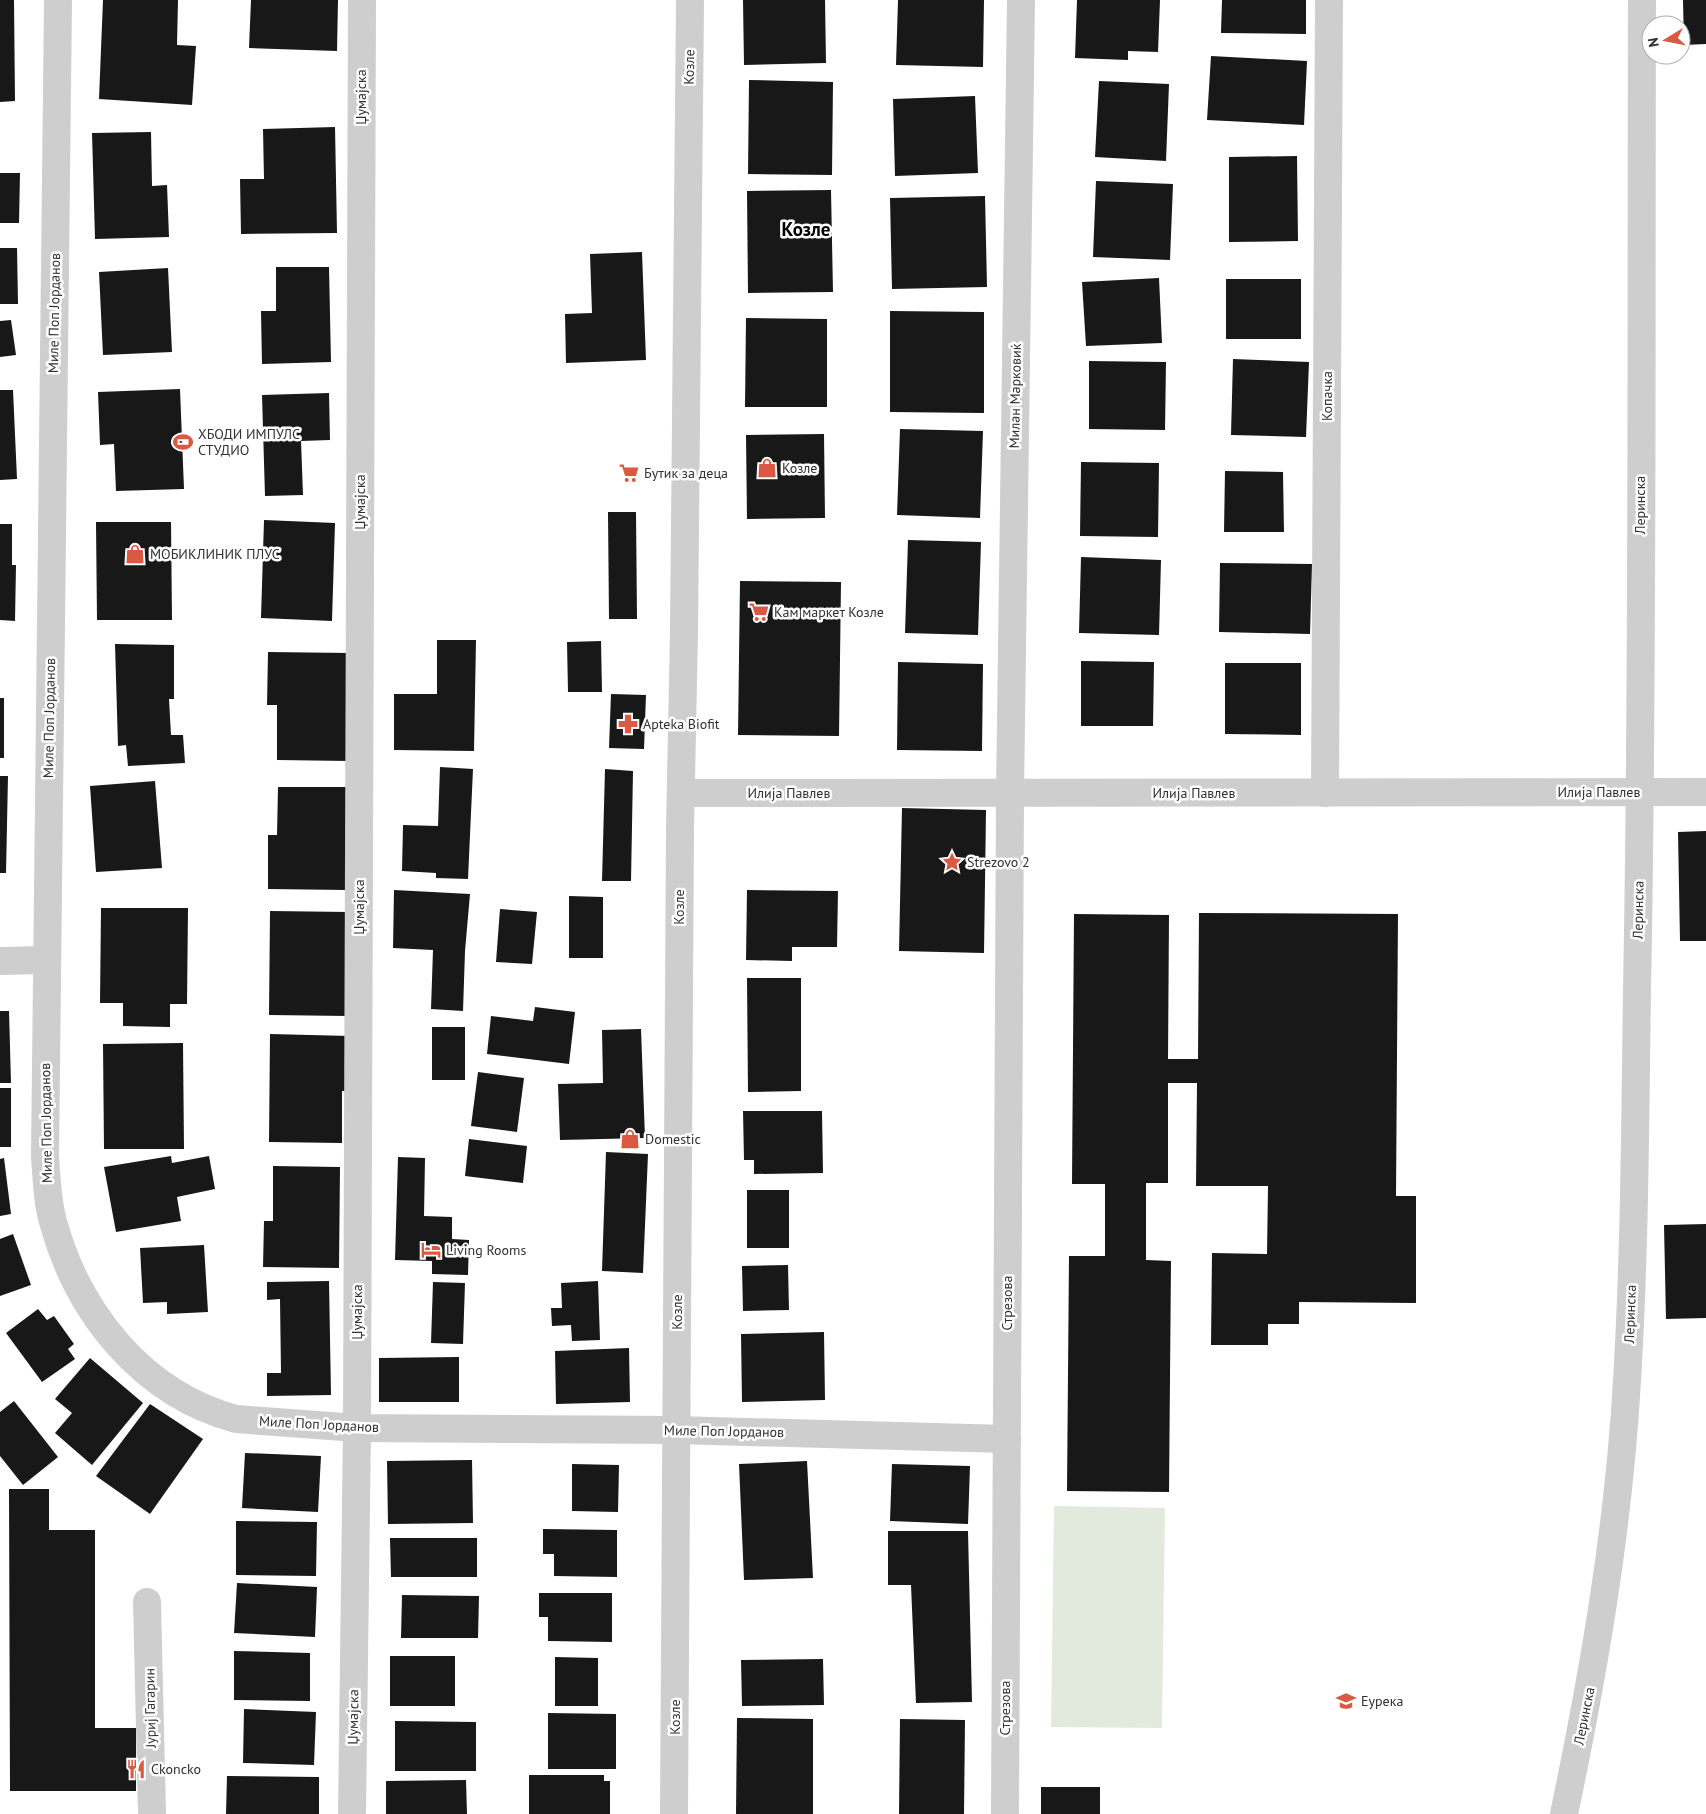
<svg xmlns="http://www.w3.org/2000/svg" width="1706" height="1814" viewBox="0 0 1706 1814" font-family="'PT Sans',sans-serif">
  <style>
    .park { fill: #e2eade }
    .building { fill: #181818 }
    .lines { fill: none; stroke-linecap: round; stroke-linejoin: round }
    .minor { stroke: #cecece; stroke-width: 28 }
    .labels { text-anchor: middle; dominant-baseline: central; stroke-width: 5; stroke-linejoin: round; paint-order: stroke }
    .street-label { font-size: 14px; fill: #313131; stroke: #fff }
    .poi-label { font-size: 14px; fill: #313131; stroke: #fff; text-anchor: start }
    .district-label { font-size: 19px; font-weight: bold; fill: #000; stroke: #fff }
  </style>
  <rect width="100%" height="100%" fill="#fff"/>
  <path class="park" d="M1054 1506 1165 1508 1162 1728 1051 1727Z"/>
  <g class="building">
    <path d="M0 0H14L15 101 0 102Z"/>
    <path d="M103 0H178L177 45 196 46 192 105 99 99Z"/>
    <path d="M251 0H338L337 51 249 48Z"/>
    <path d="M743 0H825L826 63 744 65Z"/>
    <path d="M898 0H984L983 67 896 65Z"/>
    <path d="M1077 0H1160L1158 52 1128 51V60L1075 58Z"/>
    <path d="M1222 0H1306V34L1221 33Z"/>
    <path d="M1683 0H1706V44L1684 45Z"/>
    <path d="M1211 56 1307 61 1304 125 1207 120Z"/>
    <path d="M749 80 833 82 832 175 748 174Z"/>
    <path d="M1099 81 1169 84 1166 161 1095 157Z"/>
    <path d="M975 96 978 173 895 176 893 99Z"/>
    <path d="M335 127 337 233 241 234 240 179H264L263 129Z"/>
    <path d="M151 132 152 186 167 185 169 237 95 239 92 133Z"/>
    <path d="M1297 156 1298 241 1229 242V157Z"/>
    <path d="M0 173H20L19 223H0Z"/>
    <path d="M1096 181 1173 184 1170 260 1093 257Z"/>
    <path d="M831 190 833 292 748 293 747 191Z"/>
    <path d="M985 196 987 287 892 289 890 198Z"/>
    <path d="M0 248H17L18 304H0Z"/>
    <path d="M642 252 646 360 566 363 565 314 592 313 590 254Z"/>
    <path d="M276 267H329L331 362 262 364 261 311H276Z"/>
    <path d="M168 268 172 352 103 355 99 272Z"/>
    <path d="M1159 278 1162 343 1086 346 1082 282Z"/>
    <rect x="1226" y="279" width="75" height="60"/>
    <path d="M890 311 984 312V413L890 412Z"/>
    <path d="M746 318 827 319V407H745Z"/>
    <path d="M11 320 16 355 0 357V321Z"/>
    <path d="M1233 359 1309 362 1306 437 1231 435Z"/>
    <path d="M1089 361 1166 362 1165 430 1089 429Z"/>
    <path d="M180 389 184 489 116 491 114 444 100 445 98 392Z"/>
    <path d="M0 390H13L17 479 0 480Z"/>
    <path d="M329 393 330 440 301 441 303 495 265 496 262 395Z"/>
    <path d="M900 429 983 431 980 518 897 515Z"/>
    <path d="M824 434 825 518 747 519 746 435Z"/>
    <path d="M1081 462 1159 463 1158 537 1080 536Z"/>
    <path d="M1225 471 1283 472 1284 532H1224Z"/>
    <path d="M608 512H636L637 619H609Z"/>
    <path d="M264 520 335 523 332 621 261 618Z"/>
    <path d="M96 522H171L172 620H97Z"/>
    <path d="M0 524H12V565H16L15 621 0 620Z"/>
    <path d="M908 540 981 542 978 635 905 633Z"/>
    <path d="M1081 557 1161 560 1159 635 1079 633Z"/>
    <path d="M1220 563 1312 564 1310 634 1219 632Z"/>
    <path d="M740 581 841 582 839 736 738 735Z"/>
    <path d="M437 640H476L474 751 394 750V694H437Z"/>
    <path d="M601 641 602 692H568L567 642Z"/>
    <path d="M115 644 174 645V699H169L171 735H183L185 763 128 766 126 745 118 746Z"/>
    <path d="M268 652 350 653 349 761 277 760V705H267Z"/>
    <path d="M1081 661 1154 662 1153 726H1081Z"/>
    <path d="M898 662 983 664 982 751 897 750Z"/>
    <path d="M1225 663H1301V735L1225 734Z"/>
    <path d="M611 694 646 695 644 749 609 748Z"/>
    <rect x="0" y="698" width="4" height="60"/>
    <path d="M440 767 473 769 468 879 436 878V873L402 871 403 825 438 826Z"/>
    <path d="M605 769 633 771 631 881H602Z"/>
    <path d="M0 776H8L6 873H0Z"/>
    <path d="M155 781 162 868 96 872 90 786Z"/>
    <path d="M278 787H348L347 890 268 889V835H277Z"/>
    <path d="M902 808 986 810 984 953 899 951Z"/>
    <path d="M1706 831V941H1680L1678 832Z"/>
    <path d="M394 890 470 894 465 951 463 1011 431 1009 433 950 393 948Z"/>
    <path d="M747 890 838 891 837 947H792V961L746 960Z"/>
    <path d="M569 896 603 897V958H569Z"/>
    <path d="M101 908H188L187 1004H170V1027L123 1026V1003H100Z"/>
    <path d="M500 909 537 912 532 964 496 962Z"/>
    <path d="M270 911 349 912 348 1016 269 1015Z"/>
    <path d="M1199 913 1398 914 1396 1196H1416V1303L1299 1302V1324H1268V1345H1211L1212 1253 1267 1254 1268 1186H1196L1197 1083H1168V1183H1146V1260L1171 1261 1169 1492 1067 1491 1069 1256H1105V1184H1072L1074 914 1169 915 1168 1059H1198Z"/>
    <path d="M747 978H801V1091L748 1092Z"/>
    <path d="M535 1007 575 1012 569 1064 487 1054 491 1016 533 1021Z"/>
    <path d="M0 1011H9L11 1083H0Z"/>
    <rect x="432" y="1027" width="33" height="53"/>
    <path d="M641 1029 645 1138 560 1140 558 1084 603 1083 602 1030Z"/>
    <path d="M270 1034 350 1036V1091H342V1143L269 1142Z"/>
    <path d="M183 1043 184 1149H104L103 1044Z"/>
    <path d="M478 1072 524 1078 517 1132 471 1126Z"/>
    <rect x="0" y="1088" width="11" height="59"/>
    <path d="M743 1111H822L823 1173 754 1174V1160H744Z"/>
    <path d="M469 1139 527 1146 523 1183 465 1176Z"/>
    <path d="M606 1152 648 1154 643 1273 602 1271Z"/>
    <path d="M171 1156 172 1163 209 1156 215 1189 177 1197 181 1221 116 1232 104 1167Z"/>
    <path d="M398 1157 425 1158 424 1216 452 1217V1239L469 1240 468 1275 432 1274V1261L395 1260Z"/>
    <path d="M4 1158 11 1214 0 1216V1159Z"/>
    <path d="M273 1166 340 1167 339 1268 263 1267 264 1221H273Z"/>
    <rect x="747" y="1190" width="42" height="58"/>
    <path d="M1706 1224V1318L1666 1319 1664 1225Z"/>
    <path d="M13 1234 31 1285 0 1296V1239Z"/>
    <path d="M204 1245 208 1312 167 1314V1302L143 1303 140 1248Z"/>
    <path d="M788 1265 789 1310 743 1311 742 1266Z"/>
    <path d="M329 1281 331 1395 267 1396V1373H281L280 1299 267 1300V1282Z"/>
    <path d="M598 1281 600 1340 572 1341 571 1325 552 1326 551 1308H562L561 1283Z"/>
    <path d="M433 1282 465 1283 463 1344 431 1343Z"/>
    <path d="M38 1309 47 1320 54 1316 74 1344 68 1349 75 1359 42 1382 6 1333Z"/>
    <path d="M824 1332 825 1400 742 1402 741 1334Z"/>
    <path d="M629 1348 630 1402 556 1404 555 1351Z"/>
    <path d="M459 1357V1402H379V1358Z"/>
    <path d="M90 1358 143 1403 92 1465 55 1433 72 1413 55 1399Z"/>
    <path d="M14 1401 58 1457 23 1485 0 1456V1412Z"/>
    <path d="M150 1404 203 1439 150 1514 96 1476Z"/>
    <path d="M245 1453 321 1456 318 1512 242 1508Z"/>
    <path d="M472 1460 473 1523 388 1524 387 1461Z"/>
    <path d="M807 1461 813 1578 744 1580 739 1464Z"/>
    <path d="M572 1464 619 1465 618 1512 572 1511Z"/>
    <path d="M892 1464 970 1466 968 1524 890 1521Z"/>
    <path d="M9 1489H49V1530H95V1728H136V1791H10Z"/>
    <path d="M236 1521 317 1522 316 1576 236 1575Z"/>
    <path d="M543 1529 617 1530V1577L554 1576V1554H543Z"/>
    <path d="M888 1531H968L972 1702 916 1703 911 1585H888Z"/>
    <path d="M390 1538H477V1577H391Z"/>
    <path d="M237 1583 317 1587 315 1637 234 1633Z"/>
    <path d="M539 1593H612V1642L548 1641V1617H539Z"/>
    <path d="M402 1595 479 1596 478 1638H401Z"/>
    <path d="M234 1651 310 1653V1701L234 1700Z"/>
    <rect x="390" y="1656" width="65" height="50"/>
    <path d="M555 1657 598 1658V1706H555Z"/>
    <path d="M823 1659 824 1705 742 1706 741 1660Z"/>
    <path d="M244 1709 316 1712 314 1765 243 1763Z"/>
    <path d="M548 1713 616 1714V1769H548Z"/>
    <path d="M737 1718 813 1719V1814H736Z"/>
    <path d="M900 1719 965 1720 964 1814H899Z"/>
    <path d="M395 1721 476 1722V1771H395Z"/>
    <path d="M529 1775H604V1781H610V1814H529Z"/>
    <path d="M227 1776 319 1777V1814H226Z"/>
    <path d="M466 1780 467 1814H386V1781Z"/>
    <rect x="1041" y="1787" width="59" height="27"/>
  </g>
  <g class="lines">
    <g class="minor">
      <path d="M58 0 45 1157C47 1180 47 1203 54 1225 79 1314 143 1394 236 1419L357 1428 676 1430 1007 1439"/>
      <path d="M682 793 1706 792"/>
      <path d="M1325 793 1329 0"/>
      <path d="M0 961 46 960"/>
      <path d="M147 1602 152 1814"/>
      <path d="M352 1814 357 1428 362 0"/>
      <path d="M674 1814 680 829 684 631 690 0"/>
      <path d="M1005 1814 1010 793 1021 0"/>
      <path d="M1564 1814C1594 1671 1619 1526 1627 1380 1636 1231 1635 1082 1638 932 1643 622 1641 311 1642 0"/>
    </g>
  </g>
  <defs>
    <symbol id="stadium-bare" viewBox="-9 -9 18 18"><path d="M0-5a6.5 5 0 1 0 0 10a6.5 5 0 1 0 0-10ZM-3.5-1.8h7v3.6h-7Z" fill="#d95943" stroke="#fff" stroke-width="2.5" paint-order="stroke"/></symbol>
    <symbol id="shop-bare" viewBox="-9 -9 18 18"><path d="M-5-2.5h2.3a2.7 3.5 0 0 1 5.4 0H5L5.5 6h-11ZM-1.5-2.5h3a1.5 2.3 0 0 0-3 0Z" fill="#d95943" stroke="#fff" stroke-width="2.5" paint-order="stroke"/></symbol>
    <symbol id="supermarket-bare" viewBox="-9 -9 18 18"><path d="M-6-5.5h2.5l.6 2H6L4.5 2H-2.5L-4.4-4H-6ZM-1.5 3.2a1.3 1.3 0 1 0 .1 0ZM3 3.2a1.3 1.3 0 1 0 .1 0Z" fill="#d95943" stroke="#fff" stroke-width="2.5" paint-order="stroke"/></symbol>
    <symbol id="pharmacy-bare" viewBox="-9 -9 18 18"><path d="M-2-6h4v4h4v4h-4v4h-4v-4h-4v-4h4Z" fill="#d95943" stroke="#fff" stroke-width="2.5" paint-order="stroke"/></symbol>
    <symbol id="sight-bare" viewBox="-9 -9 18 18"><path d="M0-6L1.8-2.2L6-1.7L2.9 1.2L3.7 5.4L0 3.3L-3.7 5.4L-2.9 1.2L-6-1.7L-1.8-2.2Z" fill="#d95943" stroke="#fff" stroke-width="2.5" paint-order="stroke"/></symbol>
    <symbol id="hotel-bare" viewBox="-9 -9 18 18"><path d="M-6-4.5h1.5V1H6V5H4.5V3h-9V5H-6ZM-4 0a1.8 1.8 0 1 1 3.6 0ZM.5 0V-2.5h3Q6-2.5 6 0Z" fill="#d95943" stroke="#fff" stroke-width="2.5" paint-order="stroke"/></symbol>
    <symbol id="school-bare" viewBox="-9 -9 18 18"><path d="M0-5L7-2L0 1L-7-2ZM-4 1L0 2.5L4 1V4Q0 6-4 4Z" fill="#d95943" stroke="#fff" stroke-width="2.5" paint-order="stroke"/></symbol>
    <symbol id="restaurant-bare" viewBox="-9 -9 18 18"><path d="M-5-6h1v4h1v-4h1v4h1v-4h1v5L-1.5 .5V6h-2V.5L-5-1ZM5-6V6H3V1.5H1.5Q1.5-4 5-6Z" fill="#d95943" stroke="#fff" stroke-width="2.5" paint-order="stroke"/></symbol>
  </defs>
  <g fill-rule="evenodd">
    <use href="#stadium-bare" x="169" y="428" width="28" height="28"/>
    <use href="#shop-bare" x="753" y="454" width="28" height="28"/>
    <use href="#supermarket-bare" x="615" y="459" width="28" height="28"/>
    <use href="#shop-bare" x="121" y="540" width="28" height="28"/>
    <use href="#supermarket-bare" x="745" y="598" width="28" height="28"/>
    <use href="#pharmacy-bare" x="614" y="710" width="28" height="28"/>
    <use href="#sight-bare" x="938" y="848" width="28" height="28"/>
    <use href="#shop-bare" x="616" y="1125" width="28" height="28"/>
    <use href="#hotel-bare" x="417" y="1236" width="28" height="28"/>
    <use href="#school-bare" x="1332" y="1687" width="28" height="28"/>
    <use href="#restaurant-bare" x="122" y="1755" width="28" height="28"/>
  </g>
  <g class="labels">
    <g class="street-label">
      <text transform="translate(689 67) rotate(-89)">Козле</text>
      <text transform="translate(361 97) rotate(-90)">Џумајска</text>
      <text transform="translate(54 313) rotate(-89)">Миле Поп Јорданов</text>
      <text transform="translate(1015 396) rotate(-89)">Милан Марковиќ</text>
      <text transform="translate(1327 396) rotate(-90)">Копачка</text>
      <text transform="translate(360 502) rotate(-90)">Џумајска</text>
      <text transform="translate(1640 505) rotate(-90)">Леринска</text>
      <text transform="translate(49 718) rotate(-89)">Миле Поп Јорданов</text>
      <text x="1599" y="792">Илија Павлев</text>
      <text x="789" y="793">Илија Павлев</text>
      <text x="1194" y="793">Илија Павлев</text>
      <text transform="translate(359 907) rotate(-90)">Џумајска</text>
      <text transform="translate(679 907) rotate(-90)">Козле</text>
      <text transform="translate(1638 910) rotate(-89)">Леринска</text>
      <text transform="translate(46 1123) rotate(-91)">Миле Поп Јорданов</text>
      <text transform="translate(1007 1303) rotate(-90)">Стрезова</text>
      <text transform="translate(357 1312) rotate(-90)">Џумајска</text>
      <text transform="translate(677 1312) rotate(-90)">Козле</text>
      <text transform="translate(1630 1314) rotate(-88)">Леринска</text>
      <text transform="translate(319 1424) rotate(3)">Миле Поп Јорданов</text>
      <text transform="translate(724 1431) rotate(1)">Миле Поп Јорданов</text>
      <text transform="translate(150 1708) rotate(-91)">Јуриј Гагарин</text>
      <text transform="translate(1005 1708) rotate(-90)">Стрезова</text>
      <text transform="translate(1584 1716) rotate(-79)">Леринска</text>
      <text transform="translate(353 1717) rotate(-89)">Џумајска</text>
      <text transform="translate(675 1717) rotate(-90)">Козле</text>
    </g>
    <g class="poi-label">
      <text x="198" y="434">ХБОДИ ИМПУЛС<tspan x="198" dy="16">СТУДИО</tspan></text>
      <text x="782" y="468">Козле</text>
      <text x="644" y="473">Бутик за деца</text>
      <text x="150" y="554">МОБИКЛИНИК ПЛУС</text>
      <text x="774" y="612">Кам маркет Козле</text>
      <text x="643" y="724">Apteka Biofit</text>
      <text x="967" y="862">Strezovo 2</text>
      <text x="645" y="1139">Domestic</text>
      <text x="446" y="1250">Living Rooms</text>
      <text x="1361" y="1701">Еурека</text>
      <text x="151" y="1769">Ckoncko</text>
    </g>
    <g class="district-label">
      <text x="806" y="229">Козле</text>
    </g>
  </g>
  <g transform="translate(1666 40) rotate(260)"><circle r="24" fill="#ffffff" stroke="#adadad"/>
  <path d="M0-4L9 19L0 12L-9 19Z" fill="#d95943"/>
  <text y="-8" font-size="14" font-weight="bold" text-anchor="middle" fill="#313131">N</text>
  </g>
</svg>
